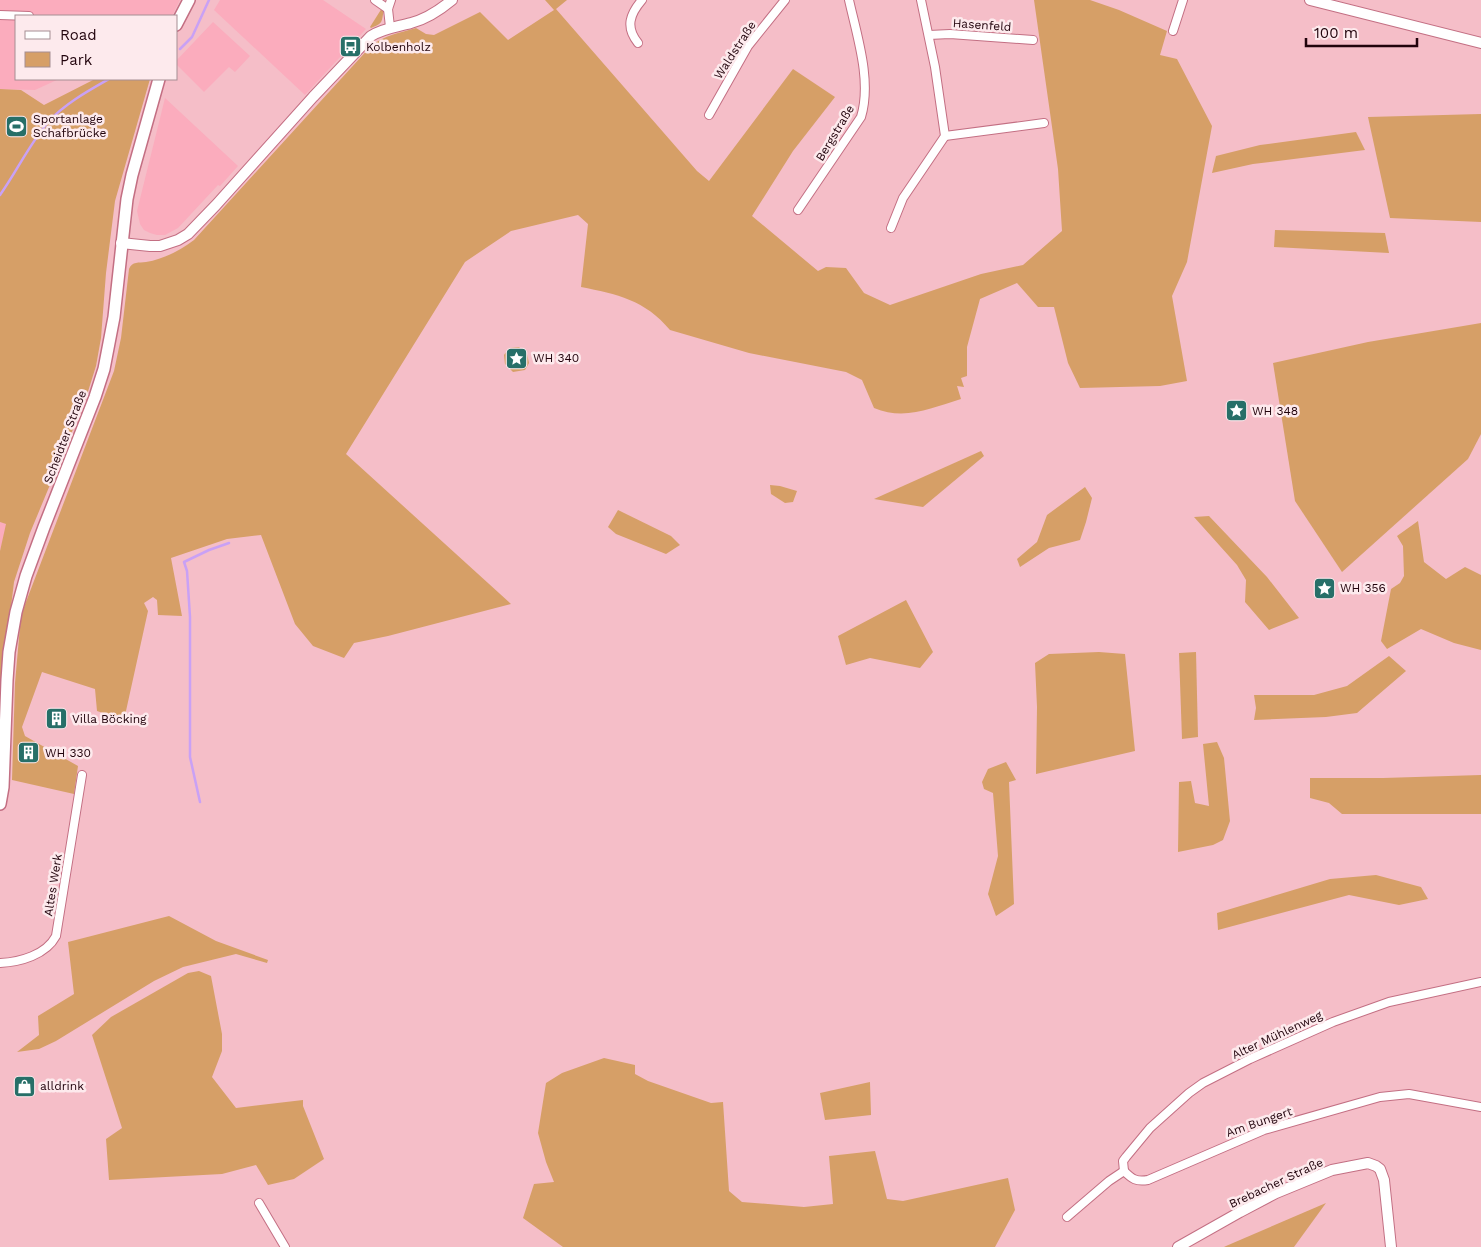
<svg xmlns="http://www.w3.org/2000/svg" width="1481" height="1247" viewBox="0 0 1481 1247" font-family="'Work Sans',sans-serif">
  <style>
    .built { fill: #fbacbd }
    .green { fill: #d69f67 }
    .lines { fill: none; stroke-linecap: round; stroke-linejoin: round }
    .stream { stroke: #c9a1f5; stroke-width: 2.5 }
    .minor-casing { stroke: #c36f83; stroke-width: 10 }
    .tertiary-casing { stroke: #c36f83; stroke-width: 12 }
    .secondary-casing { stroke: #c36f83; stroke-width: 14 }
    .minor { stroke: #fff; stroke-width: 8 }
    .tertiary { stroke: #fff; stroke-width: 10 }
    .secondary { stroke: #fff; stroke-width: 11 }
    .labels { text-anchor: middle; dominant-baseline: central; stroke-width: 5; stroke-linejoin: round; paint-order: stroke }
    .street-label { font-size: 12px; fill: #21030c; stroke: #fdeaed }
    .poi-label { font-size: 12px; fill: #21030c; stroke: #fdeaed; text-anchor: start }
  </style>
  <rect width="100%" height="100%" fill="#f5bec8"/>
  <g class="built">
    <path d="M0 0H180L172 16H16V79H59L35 90 0 89Z"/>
    <path d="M220 0H323L366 29 305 95 214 10Z"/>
    <path d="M213 22 250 56 235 72 229 67 204 92 176 64V61Z"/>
    <path d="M165 98 238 166 220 186 218 185 178 228 165 235H157L150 233 144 230 140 224 137 211Z"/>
    <path d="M0 522 7 524 0 551Z"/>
  </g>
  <g class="green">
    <path d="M545 0H567L556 9 697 171 709 181 793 69 835 97 793 151 752 216 818 271 826 267 846 268 864 293 890 305 981 274 1023 265 1062 231 1058 169 1034 0H1090L1119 10 1167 31 1160 55 1177 59 1212 126 1187 262 1172 296 1187 381 1160 386 1080 388 1068 363 1054 307H1038L1017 283 980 299 967 347V376L961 378 964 387 957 386 961 399C931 408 905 421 874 408L862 380 846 372 749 353 670 330C645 300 617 294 581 287L588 224 578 215 511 231 465 262 346 454 511 604 388 636 354 643 344 658 313 646 295 624 261 535 227 539 171 558 182 616 158 615 157 600 153 597 144 603 148 611 124 720 97 711 95 689 42 672 22 727 25 736 78 766 74 794 12 780 15 683 21 615 114 371 121 338 129 269C132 261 139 263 146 262 164 259 179 251 194 240L371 46C385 35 399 33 416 28L426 34 434 35 480 12 508 40 554 10Z"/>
    <path d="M382 8 384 10C381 22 384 23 371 28L370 27Z"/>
    <path d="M95 79H150L115 201 106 273 101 338 96 366 86 398 30 533 14 582 5 657 0 734V551L6 524 0 522V89L21 90 44 105Z"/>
    <path d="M1481 114V222L1390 218 1368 117Z"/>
    <path d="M1356 132 1365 150 1253 164 1212 173 1216 156 1260 145Z"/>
    <path d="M1275 230 1385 233 1389 253 1274 247Z"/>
    <path d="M1481 323V434L1468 459 1342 572 1295 501 1273 363 1368 342Z"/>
    <path d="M519 347 527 354 529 363 525 370 513 372 505 364 504 355 509 348Z"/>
    <path d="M981 451 984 456 923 507 874 499Z"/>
    <path d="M770 485 780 486 797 491 793 502 785 503 771 494Z"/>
    <path d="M1085 487 1092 498 1086 522 1080 540 1049 548 1020 567 1017 559 1037 542 1047 515Z"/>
    <path d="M618 510 671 536 680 545 666 554 616 534 608 527Z"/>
    <path d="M1209 516 1267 577 1299 618 1269 630 1245 602 1246 580 1237 565 1194 517Z"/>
    <path d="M1418 521 1424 562 1446 579 1465 567 1481 575V650L1454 643 1421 629 1387 649 1381 641 1391 589 1400 583 1404 576 1403 546 1397 536Z"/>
    <path d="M906 600 933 652 920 668 870 658 846 665 838 636Z"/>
    <path d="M1099 652 1125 654 1135 751 1036 774 1037 707 1035 663 1049 654Z"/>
    <path d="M1196 652 1198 737 1182 739 1179 653Z"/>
    <path d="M1389 656 1406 671 1357 713 1326 717 1254 720 1256 708 1254 695H1314L1347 686Z"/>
    <path d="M1217 742 1224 758 1230 821 1223 840 1213 845 1178 852 1179 782 1191 781 1195 803 1209 806 1203 744Z"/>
    <path d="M1006 762 1016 780 1009 782 1014 904 996 916 988 894 998 856 993 793 984 789 982 782 988 769Z"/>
    <path d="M1481 775V814H1342L1329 803 1310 798V778H1383Z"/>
    <path d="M1376 875 1421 887 1428 899 1399 905 1349 895 1218 930 1217 913 1330 879Z"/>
    <path d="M169 916 216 941 268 960 267 963 236 954 183 967 154 981 56 1041 39 1049 17 1052 39 1035 38 1016 74 994 68 942Z"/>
    <path d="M199 971 211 976 222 1034V1051L212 1077 236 1108 303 1100V1106L324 1159 294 1179 268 1185 256 1165 222 1174 109 1180 106 1139 122 1128 92 1035 111 1017 188 973Z"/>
    <path d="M604 1058 635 1065V1074L648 1081 711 1103 723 1102 729 1191 742 1202 804 1207 833 1204 829 1156 875 1151 887 1199 903 1201 1008 1178 1015 1210 995 1247H563L523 1218 534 1184 554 1182 546 1162 538 1133 546 1083 562 1073Z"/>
    <path d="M870 1082 871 1115 825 1120 820 1093Z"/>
    <path d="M1326 1203 1294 1247H1224L1226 1246Z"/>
  </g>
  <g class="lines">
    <g class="stream">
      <path d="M180 49 192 37 209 0"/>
      <path d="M0 195C17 171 30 143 49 121 66 103 88 91 109 79"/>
      <path d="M200 802 190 757V617L187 571 184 562 209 550 229 543"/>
    </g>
    <defs>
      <g id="minor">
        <path d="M375 0 388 9"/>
        <path d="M0 15 29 16"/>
        <path d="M390 27 388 9 391 0"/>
        <path d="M1173 31 1183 0"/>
        <path d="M929 35 950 34 1033 40"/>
        <path d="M638 43C625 27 630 14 642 0"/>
        <path d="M709 115 748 46 785 0"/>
        <path d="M945 136 1044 123"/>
        <path d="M798 210 861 117C872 81 857 36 849 0"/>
        <path d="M891 228 903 198 945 136 935 67 921 0"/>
        <path d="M0 963C20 962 46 955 56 936L82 775"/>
        <path d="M1124 1171 1123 1161 1126 1157 1150 1128 1189 1093 1203 1083 1250 1059 1333 1022 1389 1002 1481 982"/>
        <path d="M1124 1171C1132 1179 1136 1182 1148 1180L1264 1130 1380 1097 1409 1094 1481 1107"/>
        <path d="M259 1203 285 1247"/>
        <path d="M1067 1217 1109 1181 1124 1171"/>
      </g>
      <g id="tertiary">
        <path d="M1310 0 1481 43"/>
        <path d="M121 243 150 246H160L178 240 188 234 216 205 313 97 371 36C384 28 397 27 411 23 427 19 440 10 452 0"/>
        <path d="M1178 1247 1240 1212 1276 1193 1332 1170 1368 1163 1376 1166 1380 1169 1384 1180 1391 1247"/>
      </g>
      <g id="secondary">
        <path d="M176 25 189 0"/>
        <path d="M0 804 3 787 7 680 9 652 16 612 26 576 44 527 95 397 104 369 114 317 127 199 132 175 159 79"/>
      </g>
    </defs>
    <use href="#minor" class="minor-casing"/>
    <use href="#tertiary" class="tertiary-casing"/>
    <use href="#secondary" class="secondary-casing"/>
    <use href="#minor" class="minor"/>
    <use href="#tertiary" class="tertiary"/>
    <use href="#secondary" class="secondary"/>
  </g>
  <defs>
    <symbol id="bus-square" viewBox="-11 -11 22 22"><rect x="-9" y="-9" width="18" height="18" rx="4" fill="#276f68" stroke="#fdeaed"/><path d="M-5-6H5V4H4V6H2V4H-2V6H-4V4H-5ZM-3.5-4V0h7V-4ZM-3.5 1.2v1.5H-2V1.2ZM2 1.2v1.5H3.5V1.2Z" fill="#fff"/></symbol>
    <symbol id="stadium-square" viewBox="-11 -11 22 22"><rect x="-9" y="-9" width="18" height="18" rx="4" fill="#276f68" stroke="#fdeaed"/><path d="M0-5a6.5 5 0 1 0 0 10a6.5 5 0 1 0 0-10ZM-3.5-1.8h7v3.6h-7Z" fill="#fff"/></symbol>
    <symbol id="sight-square" viewBox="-11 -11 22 22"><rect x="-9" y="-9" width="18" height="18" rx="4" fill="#276f68" stroke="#fdeaed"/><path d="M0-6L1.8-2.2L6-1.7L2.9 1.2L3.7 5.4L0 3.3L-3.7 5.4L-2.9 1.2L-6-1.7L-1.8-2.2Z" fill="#fff"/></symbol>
    <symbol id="building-square" viewBox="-11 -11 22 22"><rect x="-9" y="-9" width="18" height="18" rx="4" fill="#276f68" stroke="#fdeaed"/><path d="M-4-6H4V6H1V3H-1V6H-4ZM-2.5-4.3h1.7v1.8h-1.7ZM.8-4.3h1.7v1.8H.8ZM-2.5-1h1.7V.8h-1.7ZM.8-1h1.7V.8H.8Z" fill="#fff"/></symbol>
    <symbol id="shop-square" viewBox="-11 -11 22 22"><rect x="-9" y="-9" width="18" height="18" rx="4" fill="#276f68" stroke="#fdeaed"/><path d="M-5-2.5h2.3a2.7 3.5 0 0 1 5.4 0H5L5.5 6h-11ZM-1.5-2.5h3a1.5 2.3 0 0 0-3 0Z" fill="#fff"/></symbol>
  </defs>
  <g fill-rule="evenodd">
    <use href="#bus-square" x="338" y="34" width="25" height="25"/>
    <use href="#stadium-square" x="4" y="114" width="25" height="25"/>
    <use href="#sight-square" x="504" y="346" width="25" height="25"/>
    <use href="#sight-square" x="1224" y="398" width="25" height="25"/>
    <use href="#sight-square" x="1312" y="576" width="25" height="25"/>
    <use href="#building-square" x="44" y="706" width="25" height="25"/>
    <use href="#building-square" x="16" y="740" width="25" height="25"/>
    <use href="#shop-square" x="12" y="1074" width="25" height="25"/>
  </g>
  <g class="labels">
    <g class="street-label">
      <text transform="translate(982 25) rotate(4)">Hasenfeld</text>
      <text transform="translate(735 50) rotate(-57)">Waldstraße</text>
      <text transform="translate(835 133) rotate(-59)">Bergstraße</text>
      <text transform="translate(65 437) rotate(-69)">Scheidter Straße</text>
      <text transform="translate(53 885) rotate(-81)">Altes Werk</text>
      <text transform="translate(1277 1035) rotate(-25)">Alter Mühlenweg</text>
      <text transform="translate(1259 1122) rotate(-19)">Am Bungert</text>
      <text transform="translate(1276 1183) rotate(-25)">Brebacher Straße</text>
    </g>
    <g class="poi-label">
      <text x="366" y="47">Kolbenholz</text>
      <text x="33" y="119">Sportanlage<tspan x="33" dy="14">Schafbrücke</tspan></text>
      <text x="533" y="358">WH 340</text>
      <text x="1252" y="411">WH 348</text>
      <text x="1340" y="588">WH 356</text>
      <text x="72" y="719">Villa Böcking</text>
      <text x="45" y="753">WH 330</text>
      <text x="40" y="1086">alldrink</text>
    </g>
  </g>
  <rect x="15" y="15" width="162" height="65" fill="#fdeaed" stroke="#a58e93"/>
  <rect x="25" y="31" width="25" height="8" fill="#ffffff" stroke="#a58e93"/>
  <text x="60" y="40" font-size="15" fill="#21030c">Road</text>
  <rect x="25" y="52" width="25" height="15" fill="#d69f67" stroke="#a58e93"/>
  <text x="60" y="65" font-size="15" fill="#21030c">Park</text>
  <path d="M1306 38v8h111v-8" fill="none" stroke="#21030c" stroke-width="2.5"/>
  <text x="1314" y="38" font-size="15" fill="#21030c" stroke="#fdeaed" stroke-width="4" paint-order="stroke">100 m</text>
</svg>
